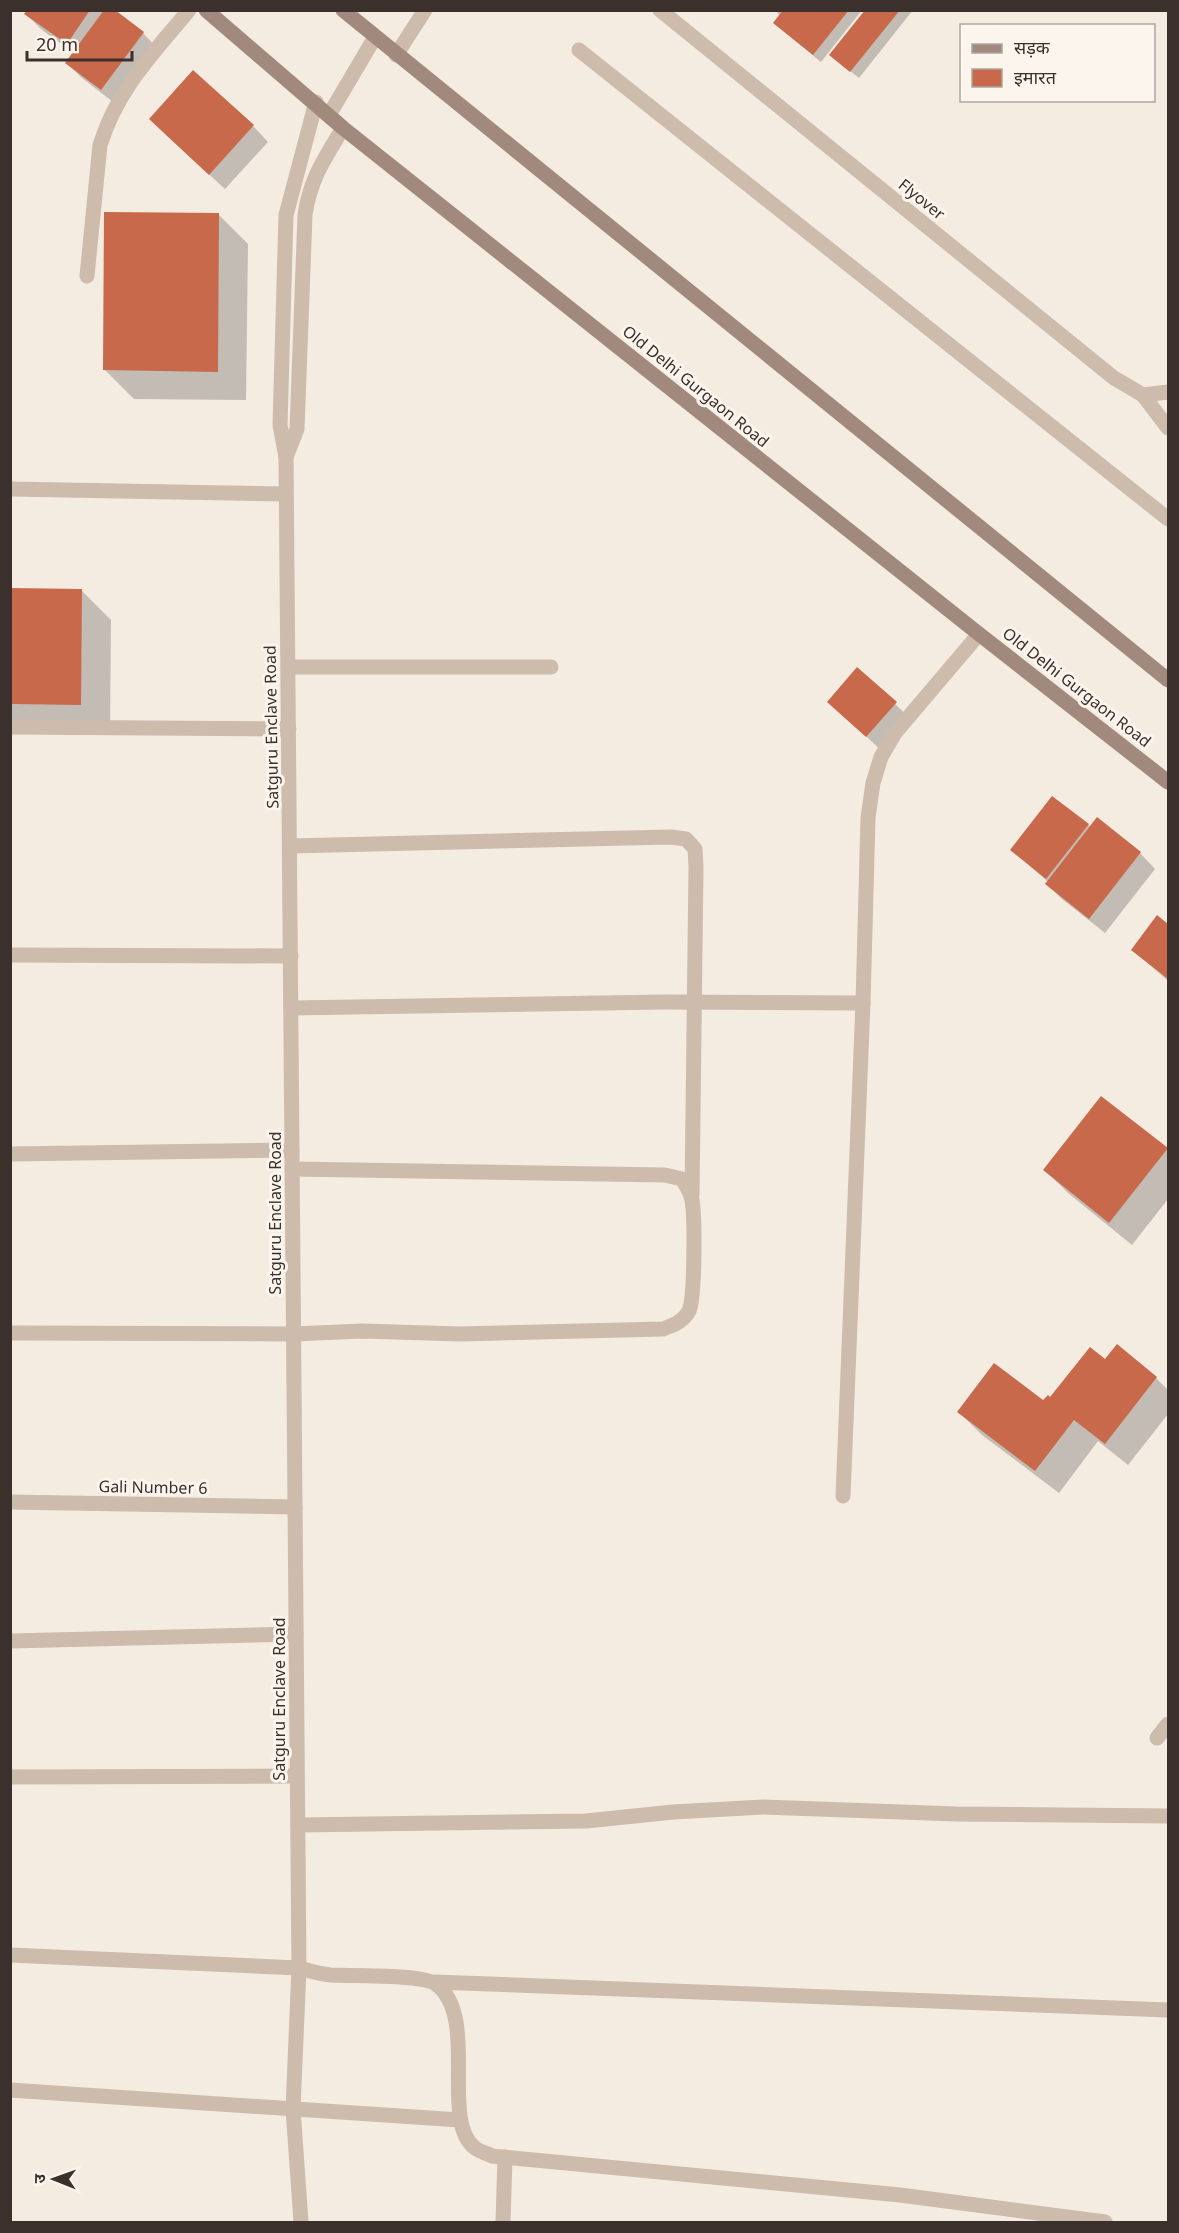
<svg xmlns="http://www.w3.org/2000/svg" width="1179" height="2233" viewBox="0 0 1179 2233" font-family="'Noto Sans','Noto Sans Devanagari',sans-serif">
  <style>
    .shadow { fill: #0003 }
    .building { fill: #c8694b }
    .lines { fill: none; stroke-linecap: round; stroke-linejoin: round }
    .service { stroke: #cdbbac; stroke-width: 15 }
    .minor { stroke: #cdbbac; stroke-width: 15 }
    .secondary { stroke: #a18a7d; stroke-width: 15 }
    .labels { text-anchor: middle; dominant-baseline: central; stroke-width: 6; stroke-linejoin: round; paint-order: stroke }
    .street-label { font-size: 16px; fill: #3b302b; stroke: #fbf5ee }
  </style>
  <rect width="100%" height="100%" fill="#f4ebe1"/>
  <g class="shadow">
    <path d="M29 10H113L143 33 158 49 117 105 82 78 67 63 74 53 42 30 26 14Z"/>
    <path d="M774 10H862L821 62 782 30 781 16Z"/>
    <path d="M867 10H913L859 78 839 62Z"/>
    <path d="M253 126 268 142 225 189 166 135Z"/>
    <path d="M219 215 248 244 246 400 134 399 104 369Z"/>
    <path d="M10 590 82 591 111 620 110 733H10Z"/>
    <path d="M858 669 911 719 882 751 829 702Z"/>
    <path d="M1088 825 1140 853 1155 869 1105 933 1062 899 1047 884 1048 882 1012 850Z"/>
    <path d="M1158 917 1168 926V981L1133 950Z"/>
    <path d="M1102 1098 1168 1151V1199L1132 1245 1068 1193 1045 1170Z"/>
    <path d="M1105 1361 1156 1378 1168 1390V1414L1128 1465 1098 1441 1059 1493 982 1435 959 1412 1044 1402Z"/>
  </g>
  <g class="building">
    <path d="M27 10H90L67 44 24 14Z"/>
    <path d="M104 10H115L144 32 101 90 65 63Z"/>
    <path d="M783 10H849L813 55 773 23Z"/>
    <path d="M865 10H900L850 72 829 55Z"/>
    <path d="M193 70 254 125 209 175 149 119Z"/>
    <path d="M104 212 219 213 218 372 103 370Z"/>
    <path d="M10 588 82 589 81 705 10 704Z"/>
    <path d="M857 667 897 702 866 737 827 702Z"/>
    <path d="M1052 796 1089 824 1046 879 1010 850Z"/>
    <path d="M1097 817 1141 852 1089 919 1045 884Z"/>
    <path d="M1157 915 1168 924V979L1131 950Z"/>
    <path d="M1101 1096 1168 1148 1109 1223 1043 1170Z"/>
    <path d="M1117 1344 1157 1377 1105 1444 1074 1420 1035 1471 957 1412 994 1363 1043 1400 1048 1395 1050 1397 1090 1347 1105 1359Z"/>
  </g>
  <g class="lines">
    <g class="service">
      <path d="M660 10 1114 378 1143 395 1168 392"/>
      <path d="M579 50 1168 519"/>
      <path d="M396 55 425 10"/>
      <path d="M87 276 100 145C118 88 152 55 189 10"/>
      <path d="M1143 395 1168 428"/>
      <path d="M1157 1738 1168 1724"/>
    </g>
    <g class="minor">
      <path d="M329 115 375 37"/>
      <path d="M286 457 297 429 305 215C310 179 325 158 343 128"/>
      <path d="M10 489 286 494"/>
      <path d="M288 667H551"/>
      <path d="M10 727 289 729"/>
      <path d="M290 846 671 837 686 839 695 849 696 867 692 1195"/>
      <path d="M10 955 291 956"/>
      <path d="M291 1008 663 1002 863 1003"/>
      <path d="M10 1154 292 1150"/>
      <path d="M10 1333 293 1334 362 1331 460 1334 663 1329C673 1325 683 1322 689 1311 695 1297 695 1218 692 1200 691 1193 686 1186 682 1179L665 1175 292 1169"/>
      <path d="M843 1496 863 1003 868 818 873 783 881 757 895 733 979 634"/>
      <path d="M10 1502 295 1507"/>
      <path d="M10 1641 296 1634"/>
      <path d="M10 1777 297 1776"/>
      <path d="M298 1825 586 1821 673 1812 763 1807 956 1814 1168 1816"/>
      <path d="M10 1955 299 1968C310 1971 320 1974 331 1975 351 1976 423 1974 436 1984 480 2017 439 2121 475 2148 480 2152 487 2153 492 2156L900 2195 1105 2222"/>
      <path d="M435 1982 1168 2010"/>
      <path d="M10 2090 460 2120"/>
      <path d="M301 2222 293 2109 299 1968 286 457 280 425 286 215 316 102"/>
      <path d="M503 2222 505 2157"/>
    </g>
    <g class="secondary">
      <path d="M206 10 343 128 979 634 1168 782"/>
      <path d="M343 10 1168 680"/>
    </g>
  </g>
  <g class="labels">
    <g class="street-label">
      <text transform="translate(922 199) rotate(39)">Flyover</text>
      <text transform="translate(696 386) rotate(39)">Old Delhi Gurgaon Road</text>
      <text transform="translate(1077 687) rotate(38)">Old Delhi Gurgaon Road</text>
      <text transform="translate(271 727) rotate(-91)">Satguru Enclave Road</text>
      <text transform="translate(275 1213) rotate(-90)">Satguru Enclave Road</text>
      <text transform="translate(153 1487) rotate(1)">Gali Number 6</text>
      <text transform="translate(279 1699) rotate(-90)">Satguru Enclave Road</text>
    </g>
  </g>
  <rect width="1179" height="2233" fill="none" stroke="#3b302b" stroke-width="24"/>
  <rect x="960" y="24" width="195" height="78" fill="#fbf5ee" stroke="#aea6a0" stroke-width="1.5"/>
  <rect x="972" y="44" width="30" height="9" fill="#a18a7d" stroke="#aea6a0" stroke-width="1.5"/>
  <text x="1014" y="54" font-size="18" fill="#3b302b">सड़क</text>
  <rect x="972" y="69" width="30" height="18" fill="#c8694b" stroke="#aea6a0" stroke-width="1.5"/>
  <text x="1014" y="84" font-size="18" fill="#3b302b">इमारत</text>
  <g transform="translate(54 2179) rotate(271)" stroke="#fbf5ee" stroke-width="4.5" paint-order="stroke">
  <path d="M0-4.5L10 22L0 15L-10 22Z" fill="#3b302b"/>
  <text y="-9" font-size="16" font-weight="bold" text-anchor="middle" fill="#3b302b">उ</text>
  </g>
  <path d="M27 51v9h105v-9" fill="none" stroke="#3b302b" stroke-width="3"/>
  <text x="36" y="51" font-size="18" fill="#3b302b" stroke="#fbf5ee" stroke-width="4.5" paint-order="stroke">20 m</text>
</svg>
